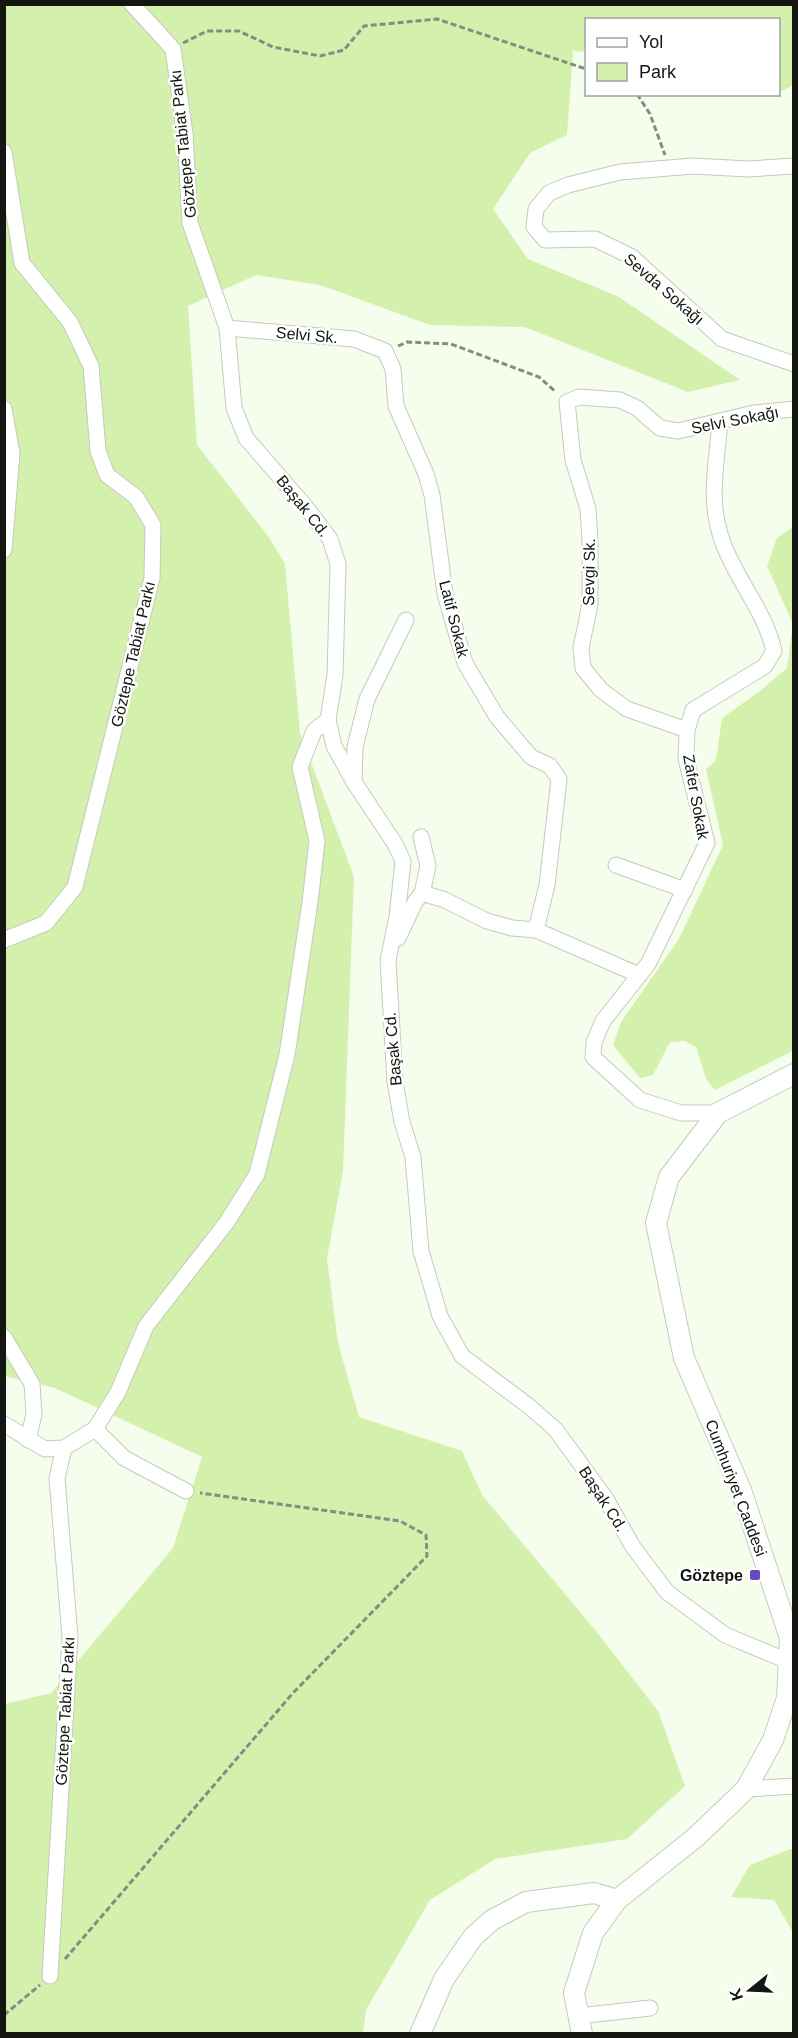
<svg xmlns="http://www.w3.org/2000/svg" width="798" height="2038" viewBox="0 0 798 2038" font-family="Helvetica,sans-serif">
  <style>
    .green { fill: #d3f0ac }
    .lines { fill: none; stroke-linecap: round; stroke-linejoin: round }
    .minor-casing { stroke: #c4cbbc; stroke-width: 17 }
    .major-casing { stroke: #c4cbbc; stroke-width: 22 }
    .path { stroke: #868c81; stroke-width: 3; stroke-dasharray: 6 3; stroke-linecap: butt }
    .minor { stroke: #fff; stroke-width: 15 }
    .major { stroke: #fff; stroke-width: 20 }
    .poi-dot { fill: #684ac3; stroke: #fff; stroke-width: 2 }
    .labels { text-anchor: middle; dominant-baseline: central; stroke-width: 5; stroke-linejoin: round; paint-order: stroke }
    .street-label { font-size: 16px; fill: #141711; stroke: #fff }
    .poi-label { font-size: 16px; font-weight: bold; fill: #141711; stroke: #fff; text-anchor: end }
  </style>
  <rect width="100%" height="100%" fill="#f5fded"/>
  <g class="green">
    <path d="M5 5H793V85L782 91 779 90 778 20H586V52L573 51 567 135 530 153 493 209 528 259 619 297 740 380 688 392 525 327 430 325 320 285 256 275 188 306 197 445 268 536 285 564 300 733 354 877 343 1171 327 1258 338 1343 359 1417 462 1451 482 1495 596 1631 658 1711 685 1786 627 1839 495 1859 430 1900 366 2010 363 2033H5V1704L51 1693 173 1548 202 1457 55 1388 5 1376Z"/>
    <path d="M793 527V1051L715 1090 706 1079 696 1047 685 1041 670 1042 653 1075 640 1078 613 1045 621 1022 679 939 723 845 706 769 716 760 722 718 760 691 787 668 793 624 767 566 777 538Z"/>
    <path d="M793 1848V1933L774 1900 731 1897 750 1865Z"/>
  </g>
  <g class="lines">
    <defs>
      <g id="minor">
        <path d="M132 4 173 49 185 134 190 223 227 328 234 408 246 438 305 506 330 539 338 564 335 675 328 720 334 746 354 782 395 844 403 861 397 917 388 960 395 1082 402 1122 413 1157 421 1251 440 1316 462 1356 530 1407 556 1430 606 1499 633 1547 667 1592 725 1635 790 1662"/>
        <path d="M4 152 22 263 70 322 91 366 98 451 107 475 136 497 153 525 152 578 75 887 46 923 4 940"/>
        <path d="M794 166 748 169 693 166 620 172 568 185 549 193 536 209 534 227 545 240 595 239 632 257 722 339 794 364"/>
        <path d="M227 328 354 339 385 351 393 369 396 406 426 474 432 495 445 594 465 663 497 717 531 757 550 766 559 779 547 885 536 930"/>
        <path d="M4 409 12 453 4 550"/>
        <path d="M687 730 627 709 601 690 583 668 581 648 590 604V541L588 509 573 460 567 402 579 397 620 400 637 408 660 428 678 431 754 413 794 409"/>
        <path d="M354 782 355 747 367 699 406 620"/>
        <path d="M421 837 428 866 422 893"/>
        <path d="M616 865 685 890"/>
        <path d="M398 938 415 902 422 893 445 900 487 921 512 928 536 930 639 975"/>
        <path d="M718 1113H681L640 1100 593 1057 594 1042 603 1021 648 964 707 843 686 759 687 730 693 710 765 666 774 651C765 611 737 581 723 543 707 500 717 464 720 421"/>
        <path d="M4 1337 32 1384 34 1414 28 1440"/>
        <path d="M4 1424 45 1449 64 1448 95 1429 118 1392 146 1326 227 1222 257 1174 287 1055 310 902 317 841 300 767 314 731 328 720"/>
        <path d="M95 1429 124 1458 186 1491"/>
        <path d="M746 1789 794 1786"/>
        <path d="M50 1976 70 1637 57 1478 64 1448"/>
        <path d="M579 2016 650 2008"/>
      </g>
      <g id="major">
        <path d="M420 2034 444 1979 473 1937 492 1920 526 1902 594 1893 617 1900"/>
        <path d="M582 2034 574 1993 593 1933 617 1900 696 1837 746 1789 773 1740 787 1698 790 1638 741 1490 684 1358 656 1223 669 1177 718 1113 794 1074"/>
      </g>
    </defs>
    <use href="#minor" class="minor-casing"/>
    <use href="#major" class="major-casing"/>
    <g class="path">
      <path d="M183 43 207 31H239L273 47 320 56 344 50 364 26 437 19 586 69"/>
      <path d="M637 94 650 114 665 155"/>
      <path d="M398 346 407 342 451 344 539 377 556 392"/>
      <path d="M65 1959 293 1693 427 1556 426 1535 400 1521 200 1493"/>
      <path d="M4 2015 40 1985"/>
    </g>
    <use href="#minor" class="minor"/>
    <use href="#major" class="major"/>
  </g>
  <rect class="poi-dot" x="749" y="1569" width="12" height="12" rx="3"/>
  <g class="labels">
    <g class="street-label">
      <text transform="translate(183 144) rotate(-96)">Göztepe Tabiat Parkı</text>
      <text transform="translate(664 289) rotate(41)">Sevda Sokağı</text>
      <text transform="translate(307 335) rotate(5)">Selvi Sk.</text>
      <text transform="translate(735 420) rotate(-11)">Selvi Sokağı</text>
      <text transform="translate(303 506) rotate(51)">Başak Cd.</text>
      <text transform="translate(589 572) rotate(-89)">Sevgi Sk.</text>
      <text transform="translate(454 619) rotate(76)">Latif Sokak</text>
      <text transform="translate(133 654) rotate(-77)">Göztepe Tabiat Parkı</text>
      <text transform="translate(696 797) rotate(80)">Zafer Sokak</text>
      <text transform="translate(393 1049) rotate(-95)">Başak Cd.</text>
      <text transform="translate(736 1488) rotate(69)">Cumhuriyet Caddesi</text>
      <text transform="translate(603 1499) rotate(57)">Başak Cd.</text>
      <text transform="translate(65 1711) rotate(-87)">Göztepe Tabiat Parkı</text>
    </g>
    <g class="poi-label">
      <text x="743" y="1575">Göztepe</text>
    </g>
  </g>
  <rect width="798" height="2038" fill="none" stroke="#141711" stroke-width="12"/>
  <rect x="585" y="18" width="195" height="78" fill="#ffffff" stroke="#a1a2a0" stroke-width="1.5"/>
  <rect x="597" y="38" width="30" height="9" fill="#ffffff" stroke="#a1a2a0" stroke-width="1.5"/>
  <text x="639" y="48" font-size="18" fill="#141711">Yol</text>
  <rect x="597" y="63" width="30" height="18" fill="#d3f0ac" stroke="#a1a2a0" stroke-width="1.5"/>
  <text x="639" y="78" font-size="18" fill="#141711">Park</text>
  <g transform="translate(750 1990) rotate(252)" stroke="#ffffff" stroke-width="4.5" paint-order="stroke">
  <path d="M0-4.5L10 22L0 15L-10 22Z" fill="#141711"/>
  <text y="-9" font-size="16" font-weight="bold" text-anchor="middle" fill="#141711">K</text>
  </g>
</svg>
